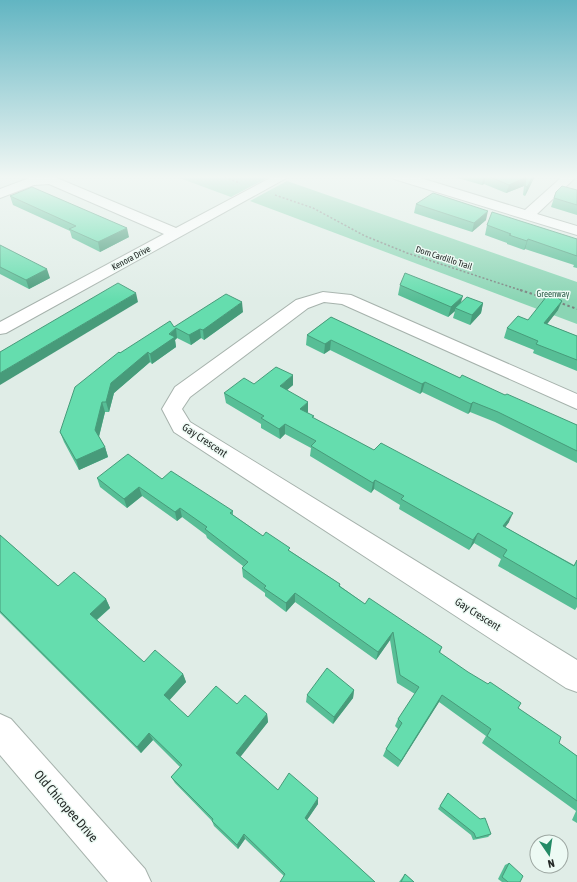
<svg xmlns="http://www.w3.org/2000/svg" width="577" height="882" viewBox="0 0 577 882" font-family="'Asap Condensed',sans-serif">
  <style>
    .green { fill: #8ad5b4 }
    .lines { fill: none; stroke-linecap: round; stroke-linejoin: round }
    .minor-casing { stroke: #a6b2ac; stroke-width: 2 }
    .tertiary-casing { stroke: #a6b2ac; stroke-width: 2 }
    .path-far1 { stroke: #7b8380; stroke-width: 1.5; stroke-dasharray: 2 2; stroke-linecap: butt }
    .path { stroke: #7b8380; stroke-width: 2; stroke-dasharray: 2.5 2.5; stroke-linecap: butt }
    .minor { fill: #fff; fill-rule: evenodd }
    .tertiary { fill: #fff; fill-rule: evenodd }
    .wall { fill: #57be96 }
    .shaded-wall { fill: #479b7a }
    .building { fill: #65ddae; stroke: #479b7a }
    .labels { text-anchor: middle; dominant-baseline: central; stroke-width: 3; stroke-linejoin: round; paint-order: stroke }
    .far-street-label { font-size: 9px; fill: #252a28; stroke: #edfaf4 }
    .far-park-label { font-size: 9px; fill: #2a5b47; stroke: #edfaf4 }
    .street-label { font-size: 11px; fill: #252a28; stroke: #edfaf4 }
    .near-street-label { font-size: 13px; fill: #252a28; stroke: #edfaf4 }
  </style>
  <rect width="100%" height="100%" fill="#e0ede7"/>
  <g class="green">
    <path d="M174 176H267L269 177 231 197Z"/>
    <path d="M287 181 577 282V324L250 201Z"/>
  </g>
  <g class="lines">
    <defs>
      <g id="minor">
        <path d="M52 176 176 228 274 176H290L6 333 0 334V322L164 234 49 184 34 185 0 198V189L32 177Z"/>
        <path d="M393 176H414L525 210 563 176H577L537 214 577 226V235L394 179Z"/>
        <path d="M323 292 351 295 577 394V409L342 304 324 302 308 308 190 397 182 409 190 422 577 660V692L566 688 174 432 162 409 175 387 296 300Z"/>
      </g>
      <path id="tertiary" d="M0 714 11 719 145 869 151 882H108L0 755Z"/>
    </defs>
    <use href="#minor" class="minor-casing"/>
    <use href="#tertiary" class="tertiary-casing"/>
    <g class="path-far1">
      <path d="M221 176 240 183"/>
      <path d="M275 195 313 208 365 236 407 253 523 291"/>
    </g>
    <g class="path">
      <path d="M520 290 548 299"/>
      <path d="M558 302 577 309"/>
    </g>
    <use href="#minor" class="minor"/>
    <use href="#tertiary" class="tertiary"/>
  </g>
  <g class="wall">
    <path d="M451 176H535L525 196 523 195 524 186 506 193 484 184 482 185Z"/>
    <path d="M577 190V215L551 207 556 192Z"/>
    <path d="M10 196 129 237 100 252 72 238 70 231 13 205Z"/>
    <path d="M416 204 486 220 472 232 414 213Z"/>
    <path d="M487 225 577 239V268L573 267 574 265 525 249 524 250 507 244V243L485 235Z"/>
    <path d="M0 245 50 278 29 289 0 274Z"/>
    <path d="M400 285 461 303H483L481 313 470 325 453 318 455 311 448 317 398 295Z"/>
    <path d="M558 310 547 324 577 336V371L533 353 534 350 504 338 507 328 528 320Z"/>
    <path d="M243 312 204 340 201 338 191 345 177 338 175 340 176 347 152 364 150 362 114 393 109 412H105L99 437 105 447 108 457 79 470 64 442 60 432 120 353 174 327Z"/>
    <path d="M331 317 460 378 505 395 577 425V463L495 422 470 412 468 414 422 392 420 394 330 350 324 354 306 345 307 335Z"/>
    <path d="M254 384 293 385 287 390 308 412H307L313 418 509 522 505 527 574 565 577 560V607L575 610 498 566 501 559 474 543 469 550 399 509 400 505 374 489 371 493 310 456 311 448 285 434 280 439 261 428V424L226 403 224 393Z"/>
    <path d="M97 478 162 479 233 511V515L263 536 290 551 340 584V586L365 604 442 647 440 653 518 708 559 743 577 756V823L572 820 576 811 482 743 486 736 439 702 398 767 383 756 386 749 398 729 395 726 398 719 415 694 397 683 390 640 376 660 295 602 286 612 265 596V593L243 577 242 568 243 566 207 538 206 535 182 517 177 521 142 496 127 508 100 487Z"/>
    <path d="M0 535 58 586 106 599 110 608 97 620 144 662 183 674 186 682 169 700 188 717 237 704 267 714 268 722 240 756 278 790 318 804 307 820 375 882 284 876 245 839 238 849 214 826 212 821 175 783 171 777 180 767 153 740 141 753 0 613Z"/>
    <path d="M354 690 353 698 333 724 306 702 307 695Z"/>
    <path d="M448 793 491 834 488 837 473 840 471 835 438 809Z"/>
    <path d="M509 863 520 882H502L498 879 505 865Z"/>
    <path d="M405 874 414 882H399Z"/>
  </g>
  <g class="shaded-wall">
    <path d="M484 176H486L484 184 482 185 484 177Z"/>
    <path d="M533 176H535L525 196 527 187Z"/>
    <path d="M526 177 524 186 506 193 509 185Z"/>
    <path d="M488 211 486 220 472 232 474 223Z"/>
    <path d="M127 228 129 237 100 252 98 242Z"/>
    <path d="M528 239 525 249 524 250 527 241Z"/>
    <path d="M47 269 50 278 29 289 26 280Z"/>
    <path d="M136 293 138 302 0 385V373Z"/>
    <path d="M463 296 460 305 455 308V311L448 317 451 307Z"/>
    <path d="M562 301 558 310 541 332 544 323Z"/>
    <path d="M242 302 243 312 204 340 203 330Z"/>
    <path d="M483 303 481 313 470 325 472 315Z"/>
    <path d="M176 328 177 338 175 340 176 347 152 364 150 354Z"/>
    <path d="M200 329 201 338 191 345 189 335Z"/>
    <path d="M331 340 330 350 324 354 325 344Z"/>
    <path d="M148 352 150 362 114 393 109 412 106 402 111 383Z"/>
    <path d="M293 375V385L280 396V386Z"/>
    <path d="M425 382 422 392 420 394 422 384Z"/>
    <path d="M102 402 105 412 98 440 95 430Z"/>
    <path d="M308 402V412L300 419V409Z"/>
    <path d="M473 402 470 412 468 414 471 404Z"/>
    <path d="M285 424V434L280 439 279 429Z"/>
    <path d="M105 447 108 457 79 470 76 460Z"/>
    <path d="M375 480 374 489 371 493 373 483Z"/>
    <path d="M139 487 142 496 127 508 124 499Z"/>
    <path d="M180 508 182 517 177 521 175 512Z"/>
    <path d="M513 513 509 522 499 536 503 526Z"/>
    <path d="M478 533 474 543 469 550 473 540Z"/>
    <path d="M295 593V602L286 612V603Z"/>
    <path d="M106 599 110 608 94 622 90 614Z"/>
    <path d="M393 632 390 640 376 660 378 652Z"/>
    <path d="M183 674 186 682 167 703 164 695Z"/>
    <path d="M354 690 353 698 333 724 334 717Z"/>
    <path d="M442 695 439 702 398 767 401 761Z"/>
    <path d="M267 714 268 722 238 760 236 753Z"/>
    <path d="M149 733 153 740 141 753 137 747Z"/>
    <path d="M318 798V804L305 823V818Z"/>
    <path d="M244 834 245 839 238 849 237 845Z"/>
  </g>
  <g class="building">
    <path d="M488 176H533L527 187 525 186 526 177 509 185Z"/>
    <path d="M562 186 577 190V205L554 198 556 192Z"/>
    <path d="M32 187 127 228 98 242 69 229 76 226 10 196Z"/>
    <path d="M433 193 488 211 474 223 416 204Z"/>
    <path d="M492 212 577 239V256L528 239 527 241 509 235 511 234 487 225Z"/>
    <path d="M0 245 47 269 26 280 0 267Z"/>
    <path d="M405 273 463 296 451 307 400 285Z"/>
    <path d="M118 283 136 293 0 373V352Z"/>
    <path d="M550 292 562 301 544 323 577 336V360L536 344 538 341 507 328 518 316 528 320Z"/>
    <path d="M226 294 242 302 203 330 200 329 189 335 176 328 169 334 175 337 150 354 148 352 111 383 106 402H102L95 430 105 447 76 460 60 432 75 387 119 352 120 353 170 321 174 327Z"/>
    <path d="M467 297 483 303 472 315 455 308Z"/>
    <path d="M331 317 460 378 462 375 505 395 507 394 577 425V451L498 412 473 402 471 404 425 382 422 384 331 340 325 344 307 335Z"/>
    <path d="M276 367 293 375 280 386 308 402 300 409 314 416 312 417 374 450 381 443 513 513 503 526 574 566 577 560V599L503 556 507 550 478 533 473 540 401 499 404 496 375 480 373 483 311 446 316 441 285 424 279 429 261 418 264 416 224 393 244 378 254 384Z"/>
    <path d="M128 454 162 479 171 471 233 511 230 513 263 536 266 532 290 548 288 550 340 584 339 586 365 604 369 598 442 647 439 652 468 672 488 684 490 682 521 703 518 708 561 737 559 743 577 756V801L487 736 491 729 442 695 401 761 386 749 402 723 398 719 419 687 400 675 393 632 378 652 295 593 286 603 264 588 266 586 242 568 248 562 205 529 207 527 180 508 175 512 139 487 124 499 97 478Z"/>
    <path d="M0 535 58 586 74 572 106 599 90 614 144 662 155 650 183 674 164 695 188 717 216 686 237 704 245 695 267 714 236 753 278 790 289 773 318 798 305 818 375 882H280L285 874 244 834 237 845 212 821 213 819 171 777 182 765 149 733 137 747 0 611Z"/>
    <path d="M327 668 354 690 334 717 307 695Z"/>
    <path d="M448 793 480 819 485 818 491 834 476 838 474 833 440 806Z"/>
    <path d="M509 863 523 876 520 882H508L502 877Z"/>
    <path d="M405 874 414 882H401Z"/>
  </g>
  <linearGradient id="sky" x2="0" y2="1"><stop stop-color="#62b5c2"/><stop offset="0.59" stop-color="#f1f7f4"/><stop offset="1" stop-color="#f1f7f4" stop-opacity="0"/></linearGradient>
  <rect width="577" height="300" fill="url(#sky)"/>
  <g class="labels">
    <g class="far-street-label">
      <text transform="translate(131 258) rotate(-28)">Kenora Drive</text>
      <text transform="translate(444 258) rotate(18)">Dom Cardillo Trail</text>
    </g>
    <g class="far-park-label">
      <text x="553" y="294">Greenway</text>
    </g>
    <g class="street-label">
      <text transform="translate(205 440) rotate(34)">Gay Crescent</text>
      <text transform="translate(478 614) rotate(32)">Gay Crescent</text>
    </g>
    <g class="near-street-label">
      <text transform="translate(66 806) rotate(49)">Old Chicopee Drive</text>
    </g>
  </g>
  <g transform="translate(549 854) rotate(167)"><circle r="19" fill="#edfaf4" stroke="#9da7a2"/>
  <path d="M0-3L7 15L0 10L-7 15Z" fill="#238a66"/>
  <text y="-6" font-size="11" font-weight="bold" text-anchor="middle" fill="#252a28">N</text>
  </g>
</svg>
